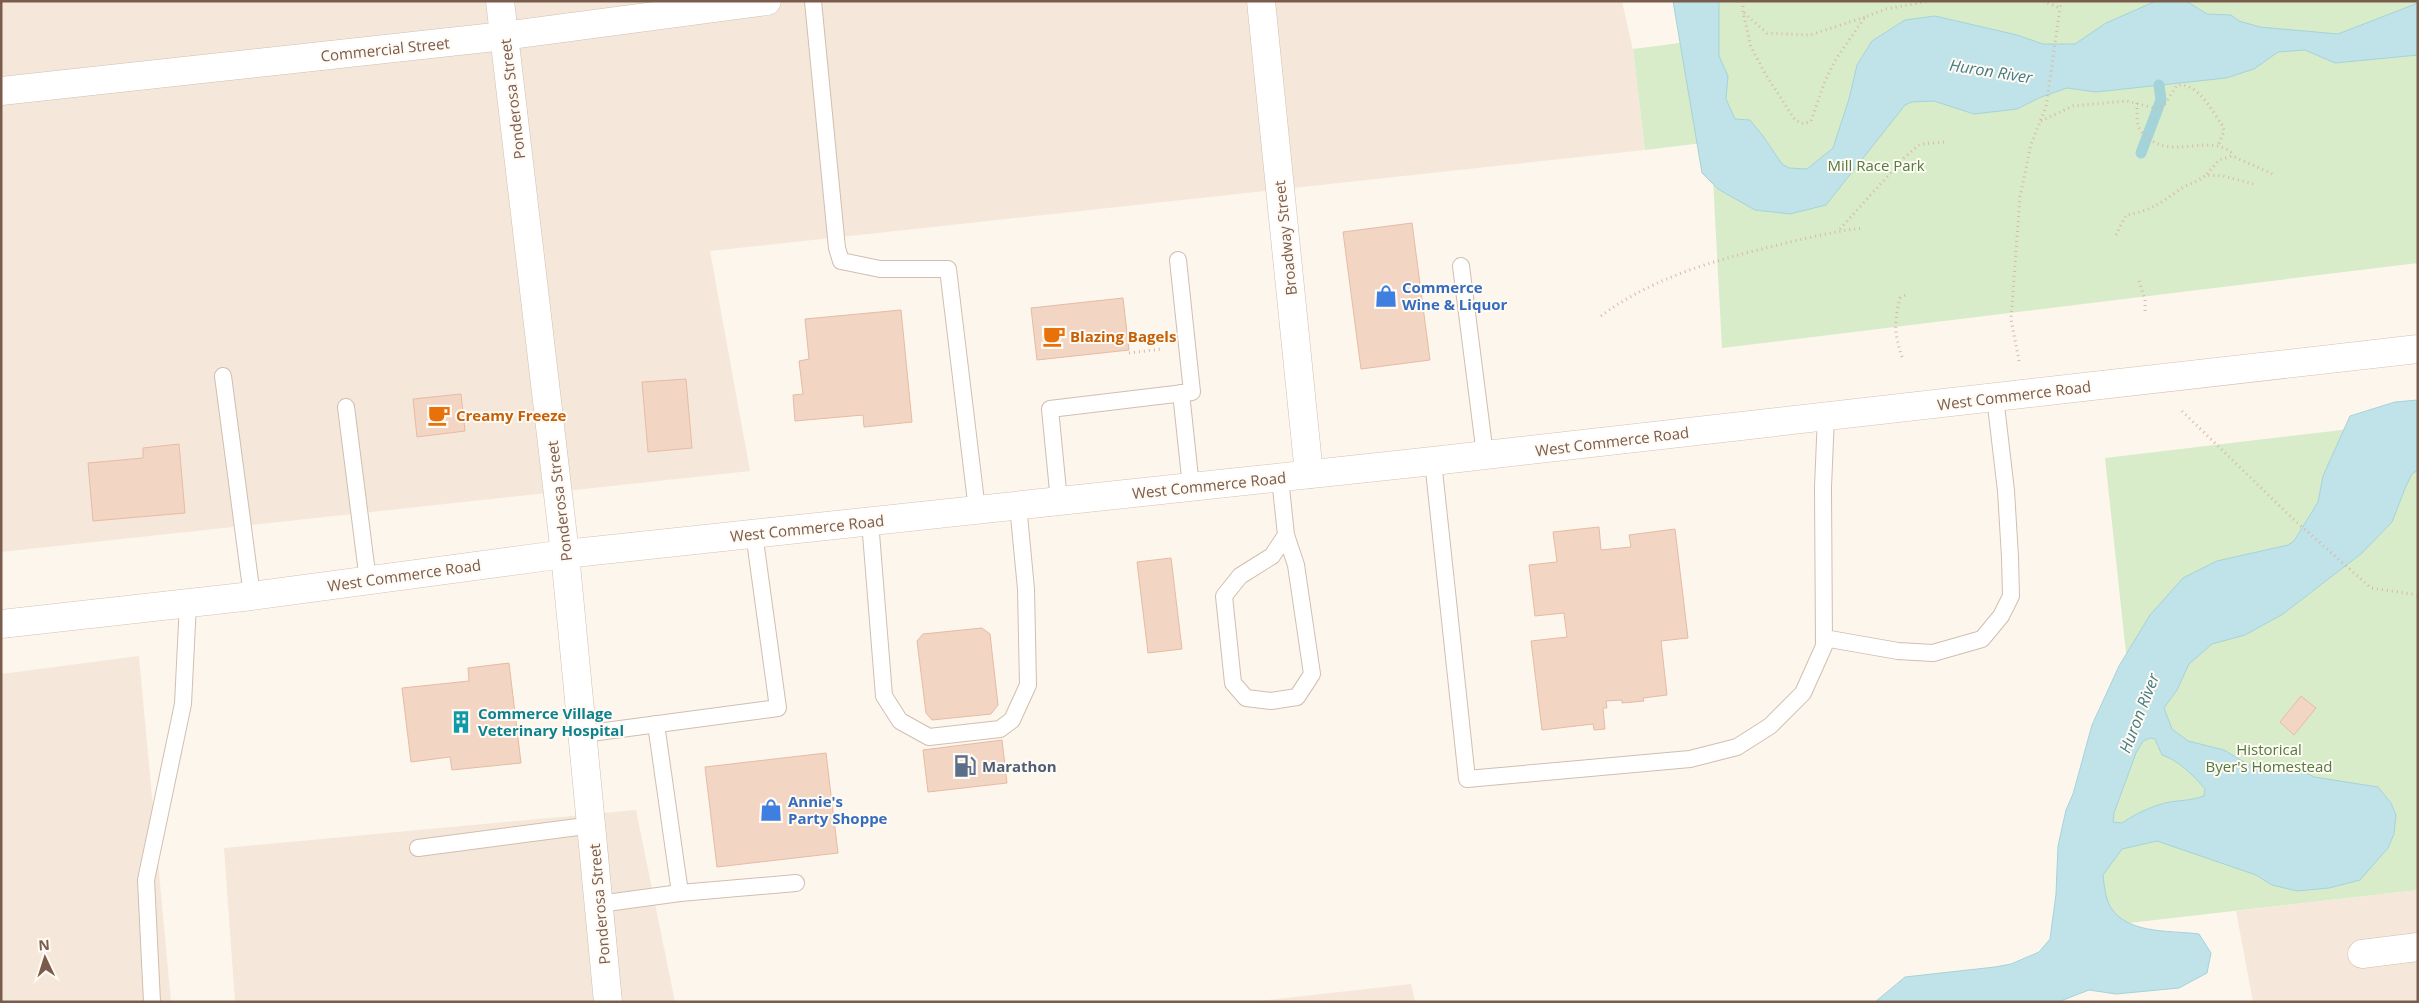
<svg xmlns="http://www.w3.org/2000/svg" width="2419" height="1003" viewBox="0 0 2419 1003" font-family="'Open Sans',sans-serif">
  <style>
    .residential { fill: #f5e8da }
    .green { fill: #d8ecc9 }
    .water { fill: #bfe3e8; stroke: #a5d3da; fill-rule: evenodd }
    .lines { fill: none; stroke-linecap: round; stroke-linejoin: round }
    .stream { stroke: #a5d3da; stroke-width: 11 }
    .building { fill: #f3d5c3; stroke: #e6bba3 }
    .service-casing { stroke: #d1beb0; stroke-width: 18 }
    .minor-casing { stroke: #d1beb0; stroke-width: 29 }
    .secondary-casing { stroke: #d6c0b0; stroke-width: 29 }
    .path { stroke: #d9b8a5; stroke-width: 3; stroke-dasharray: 1 4; stroke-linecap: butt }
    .service { stroke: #fff; stroke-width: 16 }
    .minor { stroke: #fff; stroke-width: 28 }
    .secondary { stroke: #fff; stroke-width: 28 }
    .labels { text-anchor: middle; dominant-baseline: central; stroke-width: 4; stroke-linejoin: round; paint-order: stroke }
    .street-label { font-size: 15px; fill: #7a5c4d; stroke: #fffaf3 }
    .park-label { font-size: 15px; fill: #537a41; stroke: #fffaf3 }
    .shop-label { font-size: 15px; font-weight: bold; fill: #366cbe; stroke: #fffaf3; text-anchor: start }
    .food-label { font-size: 15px; font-weight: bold; fill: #c56008; stroke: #fffaf3; text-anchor: start }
    .culture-label { font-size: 15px; font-weight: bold; fill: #0d838f; stroke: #fffaf3; text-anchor: start }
    .service-label { font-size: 15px; font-weight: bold; fill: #4e5e75; stroke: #fffaf3; text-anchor: start }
    .water-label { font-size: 16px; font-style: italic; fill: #437c86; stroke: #fffaf3 }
  </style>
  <rect width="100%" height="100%" fill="#fdf6ec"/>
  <g class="residential">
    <path d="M1 1H1622L1633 50 1645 150 710 251 750 471 1 552Z"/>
    <path d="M139 656 171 1002H1V674Z"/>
    <path d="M636 810 675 1002H235L224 848Z"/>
    <path d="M2418 890V1002H2253L2236 911Z"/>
    <path d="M1411 984 1415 1002H1249Z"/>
  </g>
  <g class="green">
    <path d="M1701 1H2418V263L1722 348 1711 142 1645 150 1633 49 1703 40Z"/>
    <path d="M2418 421V890L2077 929 2127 662 2105 458Z"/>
  </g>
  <g class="water">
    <path d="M1673 1H1719V56L1728 76 1726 99 1735 119 1750 120 1763 136 1782 164 1789 168 1807 169 1833 148 1849 99 1857 65 1872 41 1905 20 1935 16 2017 35 2043 44H2075L2106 23 2156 1H2186L2207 14 2231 15 2239 21 2260 27 2338 34 2418 3V55L2335 63 2305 50 2278 52 2254 69 2226 78 2096 92 2067 88 2041 97 2017 109 1974 114 1934 101 1912 102 1905 105 1826 205 1790 214 1755 210 1718 189 1702 173Z"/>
    <path d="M2418 400V470L2412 474 2406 486 2392 522 2362 553 2283 614 2245 635 2212 644 2189 664 2177 690 2164 708 2172 729 2188 741 2224 750 2249 765 2291 764 2314 777 2378 787 2391 803 2396 815 2394 834 2388 848 2360 880 2329 888 2297 891 2272 885 2256 875 2157 841 2122 849 2103 875C2104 884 2105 894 2108 902 2122 935 2169 930 2199 934L2211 953 2207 973 2179 988 2116 994 2089 990 2058 1002H1875L1905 977 1995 967 2011 964 2039 952 2050 939 2056 894 2058 846 2066 810 2073 794 2092 725 2119 666 2150 615 2183 578 2217 561 2288 545 2294 541 2318 502 2323 476 2350 416 2395 402ZM2150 738 2155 739 2162 755C2178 760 2194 776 2205 789L2204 796C2191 801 2178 800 2165 803 2150 807 2135 814 2122 823L2113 822 2114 813 2136 753 2143 741Z"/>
  </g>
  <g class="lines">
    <path class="stream" d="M2141 153 2161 100 2159 85"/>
  </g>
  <g class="building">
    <path d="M1412 223 1430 360 1361 369 1343 232Z"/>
    <path d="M1123 298 1129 350 1037 360 1031 308Z"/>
    <path d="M901 310 912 422 864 427 863 415 795 421 793 395 803 394 799 361 809 359 805 319Z"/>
    <path d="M686 379 692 448 648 452 642 382Z"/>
    <path d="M461 394 465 431 417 437 413 399Z"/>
    <path d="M179 444 185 513 93 521 88 463 143 458V448Z"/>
    <path d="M1599 527 1601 550 1631 547 1629 535 1675 529 1688 638 1661 641 1667 695 1643 698 1644 701 1622 703V700L1606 701 1607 708H1603L1605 729 1594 730 1593 724 1542 730 1531 641 1567 637 1564 613 1535 616 1529 565 1557 562 1553 532Z"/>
    <path d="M1171 558 1182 649 1148 653 1137 562Z"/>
    <path d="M982 628 990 634 998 705 991 714 932 720 926 713 917 641 923 634Z"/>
    <path d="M509 663 521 763 452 770 450 757 411 762 402 688 469 681 468 668Z"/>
    <path d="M2301 696 2316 708 2294 735 2280 722Z"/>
    <path d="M1002 740 1007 783 928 792 923 750Z"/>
    <path d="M826 753 838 853 717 867 705 767Z"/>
  </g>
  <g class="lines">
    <defs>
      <g id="service">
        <path d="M813 1 837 248 841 261 880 269H948L977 510"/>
        <path d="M1461 266 1485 455"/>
        <path d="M223 376 252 596"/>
        <path d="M1181 393 1191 487"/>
        <path d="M346 407 368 581"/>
        <path d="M1433 461 1467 779 1690 759 1737 747 1770 726 1803 693 1824 646 1823 487 1826 416"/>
        <path d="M1280 478 1286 535 1296 565 1312 674 1297 697 1271 701 1246 698 1233 683 1224 596 1240 576 1272 556 1286 535"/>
        <path d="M1059 501 1050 409 1192 392 1178 260"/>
        <path d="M870 521 884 696 900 721 929 737 1000 729 1012 720 1028 685 1026 589 1018 505"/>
        <path d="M1824 638 1898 651 1933 653 1982 639 2001 616 2011 596 2010 557 2006 491 1995 397"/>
        <path d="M583 734 778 708 754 533"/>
        <path d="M418 848 593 825"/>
        <path d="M680 893 796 883"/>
        <path d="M599 904 680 893 656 724"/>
        <path d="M152 1002 146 880 183 704 188 603"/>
      </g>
      <g id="minor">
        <path d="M500 1 565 554 608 1002"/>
        <path d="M1261 1 1309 474"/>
        <path d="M1 91 504 36 767 1"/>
        <path d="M2362 954 2418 947"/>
      </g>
      <path id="secondary" d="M1 624 252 596 565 554 1433 461 2418 349"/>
    </defs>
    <use href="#service" class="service-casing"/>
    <use href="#minor" class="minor-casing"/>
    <use href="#secondary" class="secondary-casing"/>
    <g class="path">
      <path d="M1743 1V12L1751 47 1766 75 1795 120 1804 124 1811 121 1825 81 1836 59 1865 17 1886 9 1929 1"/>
      <path d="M2043 1 2060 8 2062 1"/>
      <path d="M1744 13 1767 33 1810 35 1865 17"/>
      <path d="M2137 103C2137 123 2135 131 2154 142 2178 156 2212 134 2233 154L2232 156"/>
      <path d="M2041 121 2073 106 2084 105 2127 101 2158 109 2166 103 2177 85C2199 83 2211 110 2223 126L2224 131 2218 146"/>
      <path d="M2207 174 2219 160 2232 156 2273 174"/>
      <path d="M1840 229 1904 158 1920 144 1948 142"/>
      <path d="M2116 235 2126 215C2151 211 2159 204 2179 190 2187 184 2196 183 2206 175L2223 176 2254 184"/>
      <path d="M2139 281 2145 300V312"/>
      <path d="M1601 316C1661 271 1736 255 1807 238 1826 234 1843 230 1863 228"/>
      <path d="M1129 353 1161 349"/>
      <path d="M1902 357C1894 333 1894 323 1900 298L1907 294"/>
      <path d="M2019 361 2011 319 2020 197 2031 144 2046 107 2060 8"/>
      <path d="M2182 411 2291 517 2371 588 2418 595"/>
    </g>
    <use href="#service" class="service"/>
    <use href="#minor" class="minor"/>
    <use href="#secondary" class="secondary"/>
  </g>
  <defs>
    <symbol id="shop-bare" viewBox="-9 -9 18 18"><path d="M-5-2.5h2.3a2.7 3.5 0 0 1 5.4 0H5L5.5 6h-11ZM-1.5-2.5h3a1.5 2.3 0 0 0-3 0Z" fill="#3f7fe0" stroke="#fffaf3" stroke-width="2.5" paint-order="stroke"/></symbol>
    <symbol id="cafe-bare" viewBox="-9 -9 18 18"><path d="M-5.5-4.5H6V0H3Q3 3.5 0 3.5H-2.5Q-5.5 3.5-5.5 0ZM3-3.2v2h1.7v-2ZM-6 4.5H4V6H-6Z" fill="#e8710a" stroke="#fffaf3" stroke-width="2.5" paint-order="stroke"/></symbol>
    <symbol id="building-bare" viewBox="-9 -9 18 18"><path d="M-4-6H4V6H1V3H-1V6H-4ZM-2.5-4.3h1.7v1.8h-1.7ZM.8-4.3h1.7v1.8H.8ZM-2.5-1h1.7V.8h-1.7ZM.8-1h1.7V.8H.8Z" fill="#0f9aa8" stroke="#fffaf3" stroke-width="2.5" paint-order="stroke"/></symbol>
    <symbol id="fuel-bare" viewBox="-9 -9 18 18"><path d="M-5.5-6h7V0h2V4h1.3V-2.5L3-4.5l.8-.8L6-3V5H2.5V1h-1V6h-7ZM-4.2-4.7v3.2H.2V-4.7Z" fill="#5c6f8a" stroke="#fffaf3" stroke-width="2.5" paint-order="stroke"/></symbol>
  </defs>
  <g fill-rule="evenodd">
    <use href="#shop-bare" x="1370" y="280" width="32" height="32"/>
    <use href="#cafe-bare" x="1038" y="320" width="32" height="32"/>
    <use href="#cafe-bare" x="423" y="399" width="32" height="32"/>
    <use href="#building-bare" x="445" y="706" width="32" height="32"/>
    <use href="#fuel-bare" x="949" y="750" width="32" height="32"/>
    <use href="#shop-bare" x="755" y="794" width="32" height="32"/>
  </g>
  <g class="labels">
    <g class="street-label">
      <text transform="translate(385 49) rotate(-6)">Commercial Street</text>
      <text transform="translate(512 99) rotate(-97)">Ponderosa Street</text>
      <text transform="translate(1285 238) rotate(-96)">Broadway Street</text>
      <text transform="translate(2014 395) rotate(-7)">West Commerce Road</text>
      <text transform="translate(1612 441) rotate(-7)">West Commerce Road</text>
      <text transform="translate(1209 485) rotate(-6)">West Commerce Road</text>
      <text transform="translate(559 501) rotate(-97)">Ponderosa Street</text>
      <text transform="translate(807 528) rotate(-6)">West Commerce Road</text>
      <text transform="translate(404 575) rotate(-8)">West Commerce Road</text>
      <text transform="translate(599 904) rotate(-95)">Ponderosa Street</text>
    </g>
    <g class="park-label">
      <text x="1876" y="165">Mill Race Park</text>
      <text x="2269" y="749">Historical<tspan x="2269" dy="17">Byer's Homestead</tspan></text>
    </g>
    <g class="shop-label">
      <text x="1402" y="287">Commerce<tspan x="1402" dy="17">Wine &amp; Liquor</tspan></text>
      <text x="788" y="801">Annie's<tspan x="788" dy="17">Party Shoppe</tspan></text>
    </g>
    <g class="food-label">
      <text x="1070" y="336">Blazing Bagels</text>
      <text x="456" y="415">Creamy Freeze</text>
    </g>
    <g class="culture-label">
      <text x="478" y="713">Commerce Village<tspan x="478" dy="17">Veterinary Hospital</tspan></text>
    </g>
    <g class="service-label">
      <text x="982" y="766">Marathon</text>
    </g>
    <g class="water-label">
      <text transform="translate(1991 71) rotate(9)">Huron River</text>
      <text transform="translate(2139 713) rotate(-69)">Huron River</text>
    </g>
  </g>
  <rect width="2419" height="1003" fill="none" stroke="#7a5c4d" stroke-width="5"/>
  <g transform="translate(45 958) rotate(356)" stroke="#fffaf3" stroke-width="4" paint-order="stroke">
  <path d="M0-4L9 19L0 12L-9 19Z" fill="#7a5c4d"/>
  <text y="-8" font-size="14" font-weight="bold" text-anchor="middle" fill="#7a5c4d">N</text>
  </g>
</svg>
